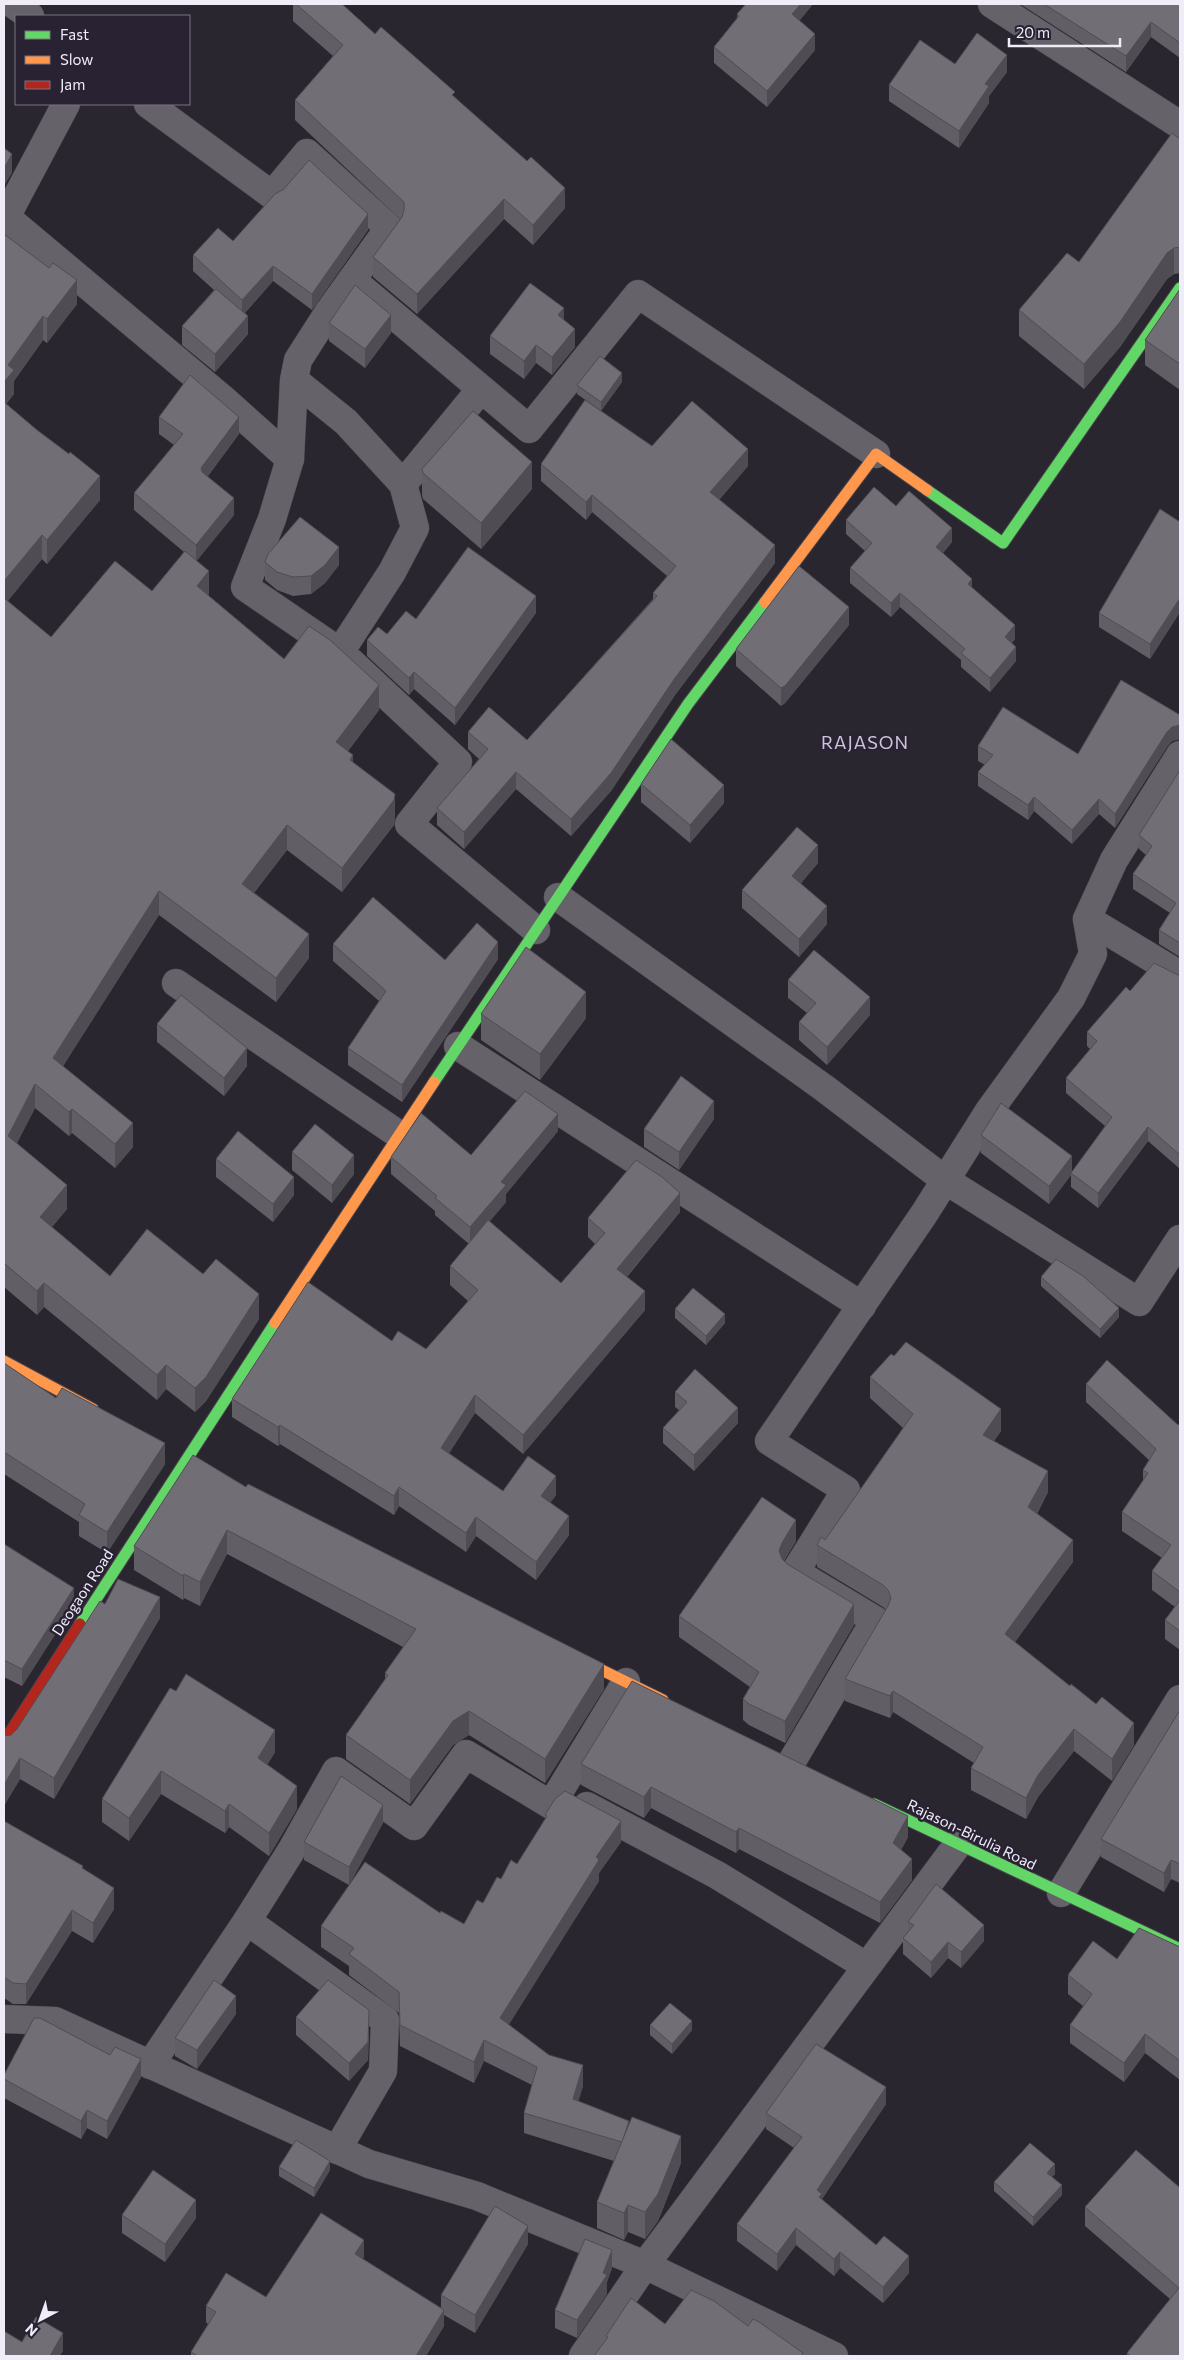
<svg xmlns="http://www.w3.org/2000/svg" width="1184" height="2360" viewBox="0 0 1184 2360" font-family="Commissioner,sans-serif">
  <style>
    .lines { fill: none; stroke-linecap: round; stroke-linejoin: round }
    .street-casing { stroke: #47444c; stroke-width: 29 }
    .fast-casing { stroke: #47444c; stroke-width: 13 }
    .slow-casing { stroke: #47444c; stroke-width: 13 }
    .jam-casing { stroke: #47444c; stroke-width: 13 }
    .street { stroke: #66626a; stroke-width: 28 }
    .fast { stroke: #63d668; stroke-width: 11 }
    .slow { stroke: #ff974d; stroke-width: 11 }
    .jam { stroke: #b3261e; stroke-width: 11 }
    .wall { fill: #615f65 }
    .shaded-wall { fill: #4f4d53 }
    .building { fill: #716e76; stroke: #4f4d53 }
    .labels { text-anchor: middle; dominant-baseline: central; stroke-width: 5; stroke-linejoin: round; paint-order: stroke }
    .street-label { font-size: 15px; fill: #f0ecf8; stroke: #292233 }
    .quarter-label { font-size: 18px; letter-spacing: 1px; fill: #cdc4dc; stroke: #292233 }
  </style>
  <rect width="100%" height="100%" fill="#2a262f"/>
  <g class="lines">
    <defs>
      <g id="street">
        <path d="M13 4 30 16"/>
        <path d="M992 4 1180 125"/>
        <path d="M66 104 6 217 223 399 290 459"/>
        <path d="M148 104 272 195 307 153 389 228 328 313 298 360 294 380 346 422 403 484 415 528 392 572 340 652 245 587 272 519 290 459 294 380"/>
        <path d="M352 280 529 429 638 294 876 454"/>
        <path d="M403 484 481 389"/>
        <path d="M351 662 458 762 409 824 536 930"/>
        <path d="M1180 755 1114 860 1087 919 1180 975"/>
        <path d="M558 897 824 1088 945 1180 1139 1302 1180 1239"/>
        <path d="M176 983 398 1134"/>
        <path d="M458 1046 862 1306"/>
        <path d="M791 1763 875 1620 795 1572 846 1490 769 1441 924 1214 989 1111 1071 998 1093 954 1087 919"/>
        <path d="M587 1806 717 1875 866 1966"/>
        <path d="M1061 1893 1180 1699"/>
        <path d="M4 2019 55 2021 369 2164 477 2196 645 2265 834 2356"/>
        <path d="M150 2065 247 1921"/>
        <path d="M337 2150 383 2071 385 2020 247 1921 291 1851 336 1771 414 1826 466 1754 551 1805 626 1682"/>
        <path d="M583 2356 645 2265 958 1844"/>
      </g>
      <g id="fast">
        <path d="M927 490 1003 543 1180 288"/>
        <path d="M434 1082 688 704 765 602"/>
        <path d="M80 1624 275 1323"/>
        <path d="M874 1804 1180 1949"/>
      </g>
      <g id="slow">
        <path d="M765 602 876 454 927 490"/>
        <path d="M275 1323 434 1082"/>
        <path d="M4 1361 93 1409"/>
        <path d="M571 1655 663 1700"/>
      </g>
      <path id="jam" d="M4 1742 80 1624"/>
    </defs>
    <use href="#street" class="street-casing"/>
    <use href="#fast" class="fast-casing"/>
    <use href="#slow" class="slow-casing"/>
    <use href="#jam" class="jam-casing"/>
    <use href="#street" class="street"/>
    <use href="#fast" class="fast"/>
    <use href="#slow" class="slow"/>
    <use href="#jam" class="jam"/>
  </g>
  <g class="wall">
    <path d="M293 4H342L375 34 455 97 565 208 533 245 504 219 417 314 373 277V257L400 219 295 120V100L333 56 293 21Z"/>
    <path d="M746 4H813L799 21 815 50 767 107 714 63V47L737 18V14Z"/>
    <path d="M1020 4H1180V58L1151 37 1126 72Z"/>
    <path d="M1007 72 989 96V103L959 148 889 101V85Z"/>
    <path d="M1180 139V273L1174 274 1167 279 1120 347 1084 389 1019 336V310L1079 262Z"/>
    <path d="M368 230 312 310 273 281 245 313 248 334 215 372 182 345V326L214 290 193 271V255L233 241Z"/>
    <path d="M4 234 77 304 47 343 43 340 14 381V394L6 404 100 500 47 564 42 559 7 601 51 637 152 591 184 552 134 510V493L174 445 159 434V417L239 434 208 476 234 515 196 561 209 596 284 659 379 710 348 751 353 762 395 818 394 825 342 892 287 850 254 893 309 958 276 1002 159 915 63 1066 133 1147 115 1168 72 1133 69 1136 35 1108 17 1143 67 1209 52 1227 110 1276 259 1319 206 1401 195 1412 166 1389 157 1400 44 1307 37 1315 4 1287Z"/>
    <path d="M1180 289V390L1145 365V340Z"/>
    <path d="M564 320 575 347 552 375 536 363 524 379 490 354V336Z"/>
    <path d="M329 323 391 333 365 368 329 341Z"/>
    <path d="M622 382 601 411 577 394V385Z"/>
    <path d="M652 446 748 466 719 500 775 563 675 695 611 791 571 836 516 789 464 849 437 825V808L479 759 468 749V732L527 740 653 599V593L667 576 592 512 586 520 541 481V464Z"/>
    <path d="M422 469 532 489 481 549 423 499 422 495Z"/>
    <path d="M896 506 952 542 943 553 1015 639 1012 643 1016 661 990 692 961 667V660L900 607 891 617 850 583V568L865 551 846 534V520Z"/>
    <path d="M1180 522V613V612L1150 659 1099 627V613Z"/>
    <path d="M265 562 339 565 325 583 311 594 293 596 277 590 265 580Z"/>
    <path d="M536 613 455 725 414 689 409 695 367 656V640L387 634 416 619Z"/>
    <path d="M849 625 785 703 781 706 736 666V649Z"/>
    <path d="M1180 715V739L1172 741 1167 747 1115 828 1099 814 1072 844 1034 811 1028 820 978 786V772L985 765 978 761V746L1078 754Z"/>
    <path d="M1180 770V957L1159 944V930L1170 913 1133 889V874L1146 855 1139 849V835Z"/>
    <path d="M641 784 724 803 690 843 641 802Z"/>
    <path d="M818 863 801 883 827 924 799 957 742 908V890Z"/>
    <path d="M333 944 445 960 498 959 402 1102 348 1065V1048L379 1001 333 961Z"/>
    <path d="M1180 976V1169L1148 1141 1098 1208 1071 1187V1175L1049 1204 981 1153V1135L1072 1172 1105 1126 1066 1093V1078L1090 1049 1087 1046V1032L1130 991Z"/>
    <path d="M788 980 870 1015 827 1065 799 1040V1022L807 1013 788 998Z"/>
    <path d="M481 1014 586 1018 540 1080 481 1040Z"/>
    <path d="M157 1024 247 1066 224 1096 157 1042Z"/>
    <path d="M714 1119 679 1170 644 1147V1129Z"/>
    <path d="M558 1131 506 1194V1202L489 1222 561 1283 595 1244 588 1237V1218L680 1212 627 1277 645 1310 523 1454 475 1413 449 1453 503 1491 556 1495 550 1503 569 1535 536 1580 476 1536 466 1552 399 1506 394 1515 280 1444 278 1446 232 1417V1399L392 1341 426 1349 468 1301 450 1285V1266L469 1244 435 1215V1211L391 1174V1157L471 1155Z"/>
    <path d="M292 1152 354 1174 332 1203 292 1170Z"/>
    <path d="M216 1159 294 1195 273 1222 216 1177Z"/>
    <path d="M1041 1277 1119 1317 1100 1338 1041 1286Z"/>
    <path d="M675 1309 725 1323 706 1345 675 1318Z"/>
    <path d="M894 1356 1001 1431 994 1441 1048 1492 1037 1514 1073 1562 1015 1642 1134 1745 1112 1781 1074 1751 1038 1797 1026 1819 971 1790V1768L974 1763 893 1712 890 1718 845 1701V1679L886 1610 883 1607 817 1567V1545L825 1540 903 1428 870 1398V1377Z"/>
    <path d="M4 1363 56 1398 165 1464 107 1553 79 1536V1522L4 1474Z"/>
    <path d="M1086 1384 1178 1425 1180 1423V1650L1165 1639V1620L1175 1607 1152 1590V1571L1162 1558 1122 1531V1512L1143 1481V1470L1149 1460 1086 1402Z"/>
    <path d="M675 1392 738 1423 694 1471 663 1443V1428L679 1410 675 1407Z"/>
    <path d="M246 1487 604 1689 545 1783 469 1735 453 1745 410 1804 346 1759V1735L385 1680V1673L403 1647 227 1554 200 1606 184 1598 183 1600 134 1570V1546Z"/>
    <path d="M796 1541 784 1561 854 1625 785 1743 749 1725 743 1720V1699L750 1687 679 1637V1616Z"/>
    <path d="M4 1544 74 1605 22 1686 4 1677Z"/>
    <path d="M105 1604 160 1618 54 1799 20 1779 5 1804 4 1803V1736L11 1735 17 1729Z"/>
    <path d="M170 1688 275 1752 267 1765 297 1809 269 1856 229 1827 225 1833 161 1794 129 1841 102 1822V1799Z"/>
    <path d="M1180 1710V1883L1171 1879 1164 1892 1101 1857V1839Z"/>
    <path d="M581 1764 908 1837 901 1850 912 1880 880 1923 739 1849 736 1853 651 1808 644 1818 581 1785Z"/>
    <path d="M545 1815 621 1842 599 1873V1881L508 2024 583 2086 578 2101 629 2124 681 2163 658 2221 645 2239 628 2232 624 2240 597 2228V2202L614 2161 524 2133V2113L532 2085 484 2061 474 2083 400 2046 399 2013 349 1975V1966L321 1947V1926L440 1913 464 1924 483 1903 501 1879 517 1864 545 1820Z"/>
    <path d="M4 1821 83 1869 114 1909 93 1943 72 1931 26 2004H13L4 1998Z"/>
    <path d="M383 1823 349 1885 304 1860V1842Z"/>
    <path d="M908 1922 984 1941 961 1968 948 1958 931 1978 903 1954V1938L908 1933Z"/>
    <path d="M1180 1947V2080L1145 2053 1124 2082 1070 2043V2025L1083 2006 1068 1994V1975L1117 1959Z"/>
    <path d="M236 2014 197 2069 175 2056V2038Z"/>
    <path d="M296 2017 369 2028 368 2060 349 2081 296 2035Z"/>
    <path d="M650 2025 692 2030 672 2054 650 2035Z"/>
    <path d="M110 2055 141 2077 107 2139 87 2128 81 2139 4 2098V2075Z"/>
    <path d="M886 2104 822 2199 909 2273 883 2303 840 2268 834 2276 796 2245 777 2271 737 2241V2224L794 2148 766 2129V2113Z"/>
    <path d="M279 2167 330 2170 314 2197 279 2176Z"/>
    <path d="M1055 2174 1052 2177 1062 2195 1033 2226 994 2191V2182Z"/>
    <path d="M1179 2187 1180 2356H1127V2353L1170 2299 1085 2226V2207Z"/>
    <path d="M122 2215 196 2218 165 2262 122 2233Z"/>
    <path d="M528 2244 475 2333 444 2315V2326L426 2356H191V2352L208 2324 206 2322V2306L266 2297 364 2256 363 2259 441 2308V2295Z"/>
    <path d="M612 2268 607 2282V2294L577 2338 555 2328V2310Z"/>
  </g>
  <g class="shaded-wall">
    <path d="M801 4H813L792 30V14Z"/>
    <path d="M1151 22V37L1126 72V56Z"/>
    <path d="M815 34V50L767 107V91Z"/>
    <path d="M1007 55V72L989 96V103L959 148V131L985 84Z"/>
    <path d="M12 154V173L4 186V168Z"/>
    <path d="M565 188V208L533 245V225Z"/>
    <path d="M504 199V219L417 314V294Z"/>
    <path d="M368 214V230L312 310V294Z"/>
    <path d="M1174 248V274L1167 279 1120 347 1084 389V364L1167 253Z"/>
    <path d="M273 266V281L242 316V300Z"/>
    <path d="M77 280V304L47 343V319Z"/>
    <path d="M564 308V326L558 315Z"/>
    <path d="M391 315V333L365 368V349Z"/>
    <path d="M43 316V340L14 381V394L4 407V382L8 365Z"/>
    <path d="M248 316V334L215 372V354Z"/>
    <path d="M575 329V347L552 375V357Z"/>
    <path d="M536 345V363L524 379V361Z"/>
    <path d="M622 373V382L601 411V402Z"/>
    <path d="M239 417V434L201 485V468Z"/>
    <path d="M748 449V466L710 510V492Z"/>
    <path d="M532 462V489L481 549V523Z"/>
    <path d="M100 476V500L47 564V540Z"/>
    <path d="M592 495V512L586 520V502Z"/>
    <path d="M234 498V515L196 562V545Z"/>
    <path d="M952 528V542L936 561V547Z"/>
    <path d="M42 535V559L4 606V581Z"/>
    <path d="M775 545V563L675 695 611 791 571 836V819L675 678Z"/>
    <path d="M339 547V565L325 583 311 594V576Z"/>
    <path d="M209 571V595L197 586Z"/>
    <path d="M972 579V593L968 584Z"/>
    <path d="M900 593V607L891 617V603Z"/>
    <path d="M536 596V613L455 725V708Z"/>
    <path d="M1180 598V612L1150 659V644Z"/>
    <path d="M849 607V625L785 703 781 706V688Z"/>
    <path d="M1015 625V639L1005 651V637Z"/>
    <path d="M1016 647V661L990 692V678Z"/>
    <path d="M414 672V689L409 695V678Z"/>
    <path d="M379 685V710L336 766V742Z"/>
    <path d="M1180 725V739L1172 741 1167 747 1115 828V814L1167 732 1172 727Z"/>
    <path d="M353 755V780L350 760Z"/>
    <path d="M516 772V789L464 849V832Z"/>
    <path d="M724 785V803L690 843V825Z"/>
    <path d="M395 794V818L394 825 342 892V868Z"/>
    <path d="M1034 797V811L1028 820V805Z"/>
    <path d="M1099 799V814L1072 844V830Z"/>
    <path d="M287 825V850L242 908V884Z"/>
    <path d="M818 845V863L792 894V876Z"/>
    <path d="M159 891V915L53 1082V1058Z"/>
    <path d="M827 906V924L799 957V939Z"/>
    <path d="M309 934V958L276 1002V978Z"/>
    <path d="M498 942V959L402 1102V1085Z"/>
    <path d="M586 992V1018L540 1080V1054Z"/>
    <path d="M870 997V1015L827 1065V1047Z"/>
    <path d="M247 1048V1066L224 1096V1078Z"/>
    <path d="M35 1084V1108L8 1160V1136Z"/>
    <path d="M714 1101V1119L679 1170V1152Z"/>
    <path d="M72 1109V1133L69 1136V1112Z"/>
    <path d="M558 1114V1131L506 1194V1202L470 1245V1227L501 1182Z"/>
    <path d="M133 1123V1147L115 1168V1144Z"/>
    <path d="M1148 1127V1141L1098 1208V1193Z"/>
    <path d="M354 1155V1174L332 1203V1185Z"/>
    <path d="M1072 1156V1174L1071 1173V1175L1049 1204V1186Z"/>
    <path d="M294 1177V1195L273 1222V1204Z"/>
    <path d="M67 1185V1209L40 1241V1217Z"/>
    <path d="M680 1193V1212L617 1288V1269Z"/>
    <path d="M44 1283V1307L37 1315V1291Z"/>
    <path d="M645 1291V1310L523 1454V1435Z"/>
    <path d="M259 1294V1319L206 1401 195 1412V1388Z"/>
    <path d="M1119 1308V1317L1100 1338V1329Z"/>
    <path d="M725 1314V1323L706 1345V1336Z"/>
    <path d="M166 1365V1389L157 1400V1375Z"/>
    <path d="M475 1395V1413L441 1466V1448Z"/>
    <path d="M738 1408V1423L694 1471V1455Z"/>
    <path d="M1001 1409V1431L983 1457V1435Z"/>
    <path d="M280 1425V1444L278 1446V1427Z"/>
    <path d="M165 1443V1464L107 1553V1532Z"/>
    <path d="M1048 1471V1492L1028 1529V1507Z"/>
    <path d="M556 1476V1495L541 1515V1496Z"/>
    <path d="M399 1487V1506L394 1515V1496Z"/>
    <path d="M569 1516V1535L536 1580V1562Z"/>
    <path d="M476 1517V1536L466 1552V1533Z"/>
    <path d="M796 1520V1541L782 1564 779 1551 782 1543Z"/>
    <path d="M227 1530V1554L200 1606V1582Z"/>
    <path d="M1073 1540V1562L1005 1656V1634Z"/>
    <path d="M184 1574V1598L183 1600V1576Z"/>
    <path d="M74 1588V1605L22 1686V1669Z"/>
    <path d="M160 1597V1618L54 1799V1778Z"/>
    <path d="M854 1604V1625L785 1743V1721Z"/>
    <path d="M604 1664V1689L545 1783V1759Z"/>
    <path d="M893 1691V1712L890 1718V1696Z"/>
    <path d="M469 1711V1735L453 1745 410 1804V1780L453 1721Z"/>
    <path d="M1134 1723V1745L1112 1781V1759Z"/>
    <path d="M1074 1729V1751L1038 1797 1026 1819V1798L1038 1775Z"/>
    <path d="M275 1730V1752L258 1781V1758Z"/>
    <path d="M20 1758V1779L5 1804V1783Z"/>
    <path d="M161 1771V1794L129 1841V1818Z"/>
    <path d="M297 1786V1809L269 1856V1833Z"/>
    <path d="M651 1787V1808L644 1818V1797Z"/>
    <path d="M229 1804V1827L225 1833V1811Z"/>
    <path d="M383 1805V1823L349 1885V1867Z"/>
    <path d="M908 1816V1837L893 1865V1843Z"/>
    <path d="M621 1821V1842L599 1873V1881L500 2039V2018L596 1857Z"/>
    <path d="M739 1828V1849L736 1853V1832Z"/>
    <path d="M912 1859V1880L880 1923V1902Z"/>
    <path d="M1171 1860V1879L1164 1892V1873Z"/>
    <path d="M114 1888V1909L93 1943V1923Z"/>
    <path d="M72 1910V1931L26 2004V1984Z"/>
    <path d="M984 1925V1941L961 1968V1952Z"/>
    <path d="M948 1942V1958L931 1978V1962Z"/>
    <path d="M236 1996V2014L197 2069V2050Z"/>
    <path d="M369 2010 368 2060 349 2081V2063Z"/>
    <path d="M692 2021V2030L672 2054V2044Z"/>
    <path d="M1145 2034V2053L1124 2082V2063Z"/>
    <path d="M484 2040V2061L474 2083V2062Z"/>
    <path d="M141 2059V2077L107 2139V2121Z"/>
    <path d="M583 2065V2086L573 2120V2099Z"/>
    <path d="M886 2087V2104L822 2199V2210L817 2190Z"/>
    <path d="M87 2110V2128L81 2139V2121Z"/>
    <path d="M681 2136V2163L658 2221 645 2239V2212Z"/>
    <path d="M330 2161V2170L314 2197V2188Z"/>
    <path d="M1055 2164V2174L1047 2182V2173Z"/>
    <path d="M1062 2185V2195L1033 2226V2217Z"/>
    <path d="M196 2200V2218L165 2262V2244Z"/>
    <path d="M628 2205V2232L624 2240V2213Z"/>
    <path d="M528 2226V2244L475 2333V2315Z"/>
    <path d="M796 2228V2245L777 2271V2254Z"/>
    <path d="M364 2240V2256L355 2271V2254Z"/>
    <path d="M612 2250V2268L607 2282V2294L577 2338V2320L603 2273Z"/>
    <path d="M840 2252V2268L834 2276V2259Z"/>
    <path d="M909 2256V2273L883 2303V2287Z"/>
    <path d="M444 2310V2326L426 2356H416Z"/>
    <path d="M63 2333V2351L60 2356H50Z"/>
  </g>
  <g class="building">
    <path d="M296 4H342L375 34 381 27 455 92 452 95 527 161 531 157 565 188 533 225 504 199 417 294 373 257 402 217 404 210V202L295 100 343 45Z"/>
    <path d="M746 4H801L792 14 815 34 767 91 714 47 739 16 737 14Z"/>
    <path d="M1044 4H1180V43L1151 22 1126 56Z"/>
    <path d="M977 33 1007 55 985 84 989 86 959 131 889 85 920 40 955 64Z"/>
    <path d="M1172 133 1180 139V247L1174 248 1167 253 1120 322 1084 364 1019 310 1067 253 1079 262Z"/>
    <path d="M4 148 12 154 4 168Z"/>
    <path d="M309 160 368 214 312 294 273 266 242 300 193 255 218 228 233 241 275 194 284 189Z"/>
    <path d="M4 234 49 268 53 263 77 280 47 319 43 316 8 365 14 370 4 382Z"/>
    <path d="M530 283 564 308 558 315 575 329 552 357 536 345 524 361 490 336Z"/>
    <path d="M355 285 391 315 365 349 329 323Z"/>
    <path d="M216 289 248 316 215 354 182 326Z"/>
    <path d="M1180 289V364L1145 340Z"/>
    <path d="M600 356 622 373 601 402 577 385Z"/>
    <path d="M190 375 239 417 201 468 202 472 234 498 196 545 134 493 183 434 159 417Z"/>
    <path d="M585 400 652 446 692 401 748 449 710 492 775 545 675 678 611 773 571 819 516 772 464 832 437 808 488 749 468 732 489 707 527 740 657 596 653 593 676 566 592 495 586 502 541 464Z"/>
    <path d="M4 402 37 430 69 454 70 452 100 476 47 540 42 535 4 581Z"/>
    <path d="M473 411 532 462 481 523 423 473 422 469Z"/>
    <path d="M874 487 896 506 909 491 952 528 936 547 972 579 968 584 1015 625 1005 637 1016 647 990 678 961 653 965 649 900 593 891 603 850 568 872 543 846 520Z"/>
    <path d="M1160 509 1180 522V598L1150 644 1099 613Z"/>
    <path d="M300 517 339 547 325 565 311 576 293 577 277 572 265 562 268 554Z"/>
    <path d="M468 547 536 596 455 708 414 672 409 678 367 640 378 627 387 634 406 611 416 619Z"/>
    <path d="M185 551 209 571 197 586 284 659 309 626 330 640 379 685 336 742 353 755 350 760 395 794 394 800 342 868 287 825 242 884 309 934 276 978 159 891 53 1058 133 1123 115 1144 72 1109 69 1112 35 1084 8 1136 67 1185 40 1217 110 1276 147 1229 203 1274 216 1259 259 1294 206 1377 195 1388 166 1365 157 1375 44 1283 37 1291 4 1263V598L51 637 115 561 152 591Z"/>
    <path d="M799 566 849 607 785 686 781 688 736 649Z"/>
    <path d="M1121 680 1180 715V725L1172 727 1167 732 1115 814 1099 799 1072 830 1034 797 1028 805 978 772 993 755 978 746 1003 707 1078 754Z"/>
    <path d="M671 739 724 785 690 825 641 784Z"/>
    <path d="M1180 770V943L1159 930 1176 903 1133 874 1152 846 1139 835Z"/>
    <path d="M797 827 818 845 792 876 827 906 799 939 742 890Z"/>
    <path d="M373 897 445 960 477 923 498 942 402 1085 348 1048 386 991 333 944Z"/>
    <path d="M526 947 586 992 540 1054 481 1014Z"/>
    <path d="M814 950 870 997 827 1047 799 1022 816 1003 788 980Z"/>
    <path d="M1154 963 1180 976V1155L1148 1127 1098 1193 1071 1173 1112 1117 1066 1078 1097 1041 1087 1032 1126 987 1130 991Z"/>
    <path d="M181 995 247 1048 224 1078 157 1024Z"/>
    <path d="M681 1076 714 1101 679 1152 644 1129Z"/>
    <path d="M525 1091 558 1114 501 1182 506 1185 470 1227 435 1198 437 1196 391 1157 421 1113 471 1155Z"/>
    <path d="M1001 1103 1072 1156 1049 1186 981 1135Z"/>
    <path d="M315 1124 354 1155 332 1185 292 1152Z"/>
    <path d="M238 1131 294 1177 273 1204 216 1159Z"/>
    <path d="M636 1160 662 1177 680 1193 617 1269 645 1291 523 1435 475 1395 441 1448 503 1491 528 1456 556 1476 541 1496 569 1516 536 1562 476 1517 466 1533 399 1487 394 1496 280 1425 278 1427 232 1399 308 1282 392 1341 398 1331 426 1349 478 1290 450 1266 488 1220 561 1283 605 1233 588 1218Z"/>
    <path d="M1056 1259 1083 1276 1119 1308 1100 1329 1041 1277Z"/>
    <path d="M693 1288 725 1314 706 1336 675 1309Z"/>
    <path d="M906 1342 1001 1409 983 1435 1048 1471 1028 1507 1073 1540 1005 1634 1070 1686 1071 1684 1096 1704 1102 1697 1134 1723 1112 1759 1074 1729 1038 1775 1026 1798 971 1768 983 1747 893 1691 890 1696 845 1679 888 1606 891 1598 888 1590 883 1585 817 1545 821 1537 825 1540 913 1414 870 1377 891 1354 894 1356Z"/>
    <path d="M1107 1360 1178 1425 1180 1423V1592L1152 1571 1171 1545 1122 1512 1148 1473 1143 1470 1156 1449 1086 1384Z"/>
    <path d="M4 1363 56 1398 62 1388 165 1443 107 1532 79 1515 85 1504 4 1452Z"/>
    <path d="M695 1369 738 1408 694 1455 663 1428 687 1402 675 1392Z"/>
    <path d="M193 1455 246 1487 248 1484 604 1664 545 1759 469 1711 453 1721 410 1780 346 1735 388 1675 385 1673 416 1629 227 1530 200 1582 184 1574 183 1576 134 1546Z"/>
    <path d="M762 1497 796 1520 782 1543 779 1551 782 1559 787 1564 854 1604 785 1721 749 1704 743 1699 759 1672 679 1616Z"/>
    <path d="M4 1544 74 1588 22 1669 4 1660Z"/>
    <path d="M118 1579 160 1597 54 1778 20 1758 5 1783 4 1782V1736L11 1735 17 1729 100 1601 105 1604Z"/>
    <path d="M1180 1600V1631L1165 1620Z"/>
    <path d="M186 1674 275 1730 258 1758 297 1786 269 1833 229 1804 225 1811 161 1771 129 1818 102 1799 170 1688 176 1691Z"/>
    <path d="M632 1681 908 1816 893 1843 912 1859 880 1902 739 1828 736 1832 651 1787 644 1797 581 1764Z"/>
    <path d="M1180 1710V1864L1171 1860 1164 1873 1101 1839Z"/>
    <path d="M341 1776 383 1805 349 1867 304 1842Z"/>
    <path d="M565 1791 621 1821 596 1857 599 1860 500 2018 549 2055 583 2065 573 2099 629 2121 622 2142 524 2113 537 2067 484 2040 474 2062 400 2025 399 1992 349 1954 354 1948 321 1926 365 1862 440 1913 441 1911 464 1924 477 1900 483 1903 497 1877 501 1879 511 1860 517 1864 547 1816 545 1815 555 1799Z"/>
    <path d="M4 1821 83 1866 82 1868 114 1888 93 1923 72 1910 26 1984 13 1983 4 1977Z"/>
    <path d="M936 1884 984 1925 961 1952 948 1942 931 1962 903 1938 914 1925 908 1922Z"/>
    <path d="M1139 1928 1180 1947V2061L1145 2034 1124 2063 1070 2025 1092 1994 1068 1975 1093 1941 1117 1959Z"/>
    <path d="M214 1980 236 1996 197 2050 175 2038Z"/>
    <path d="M328 1980 369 2010 368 2042 349 2063 296 2017Z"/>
    <path d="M670 2003 692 2021 672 2044 650 2025Z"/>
    <path d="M34 2018H40L110 2055 115 2047 141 2059 107 2121 87 2110 81 2121 4 2079V2075Z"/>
    <path d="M816 2044 886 2087 817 2190 822 2194 819 2197 876 2245 884 2236 909 2256 883 2287 840 2252 834 2259 796 2228 777 2254 737 2224 802 2137 766 2113Z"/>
    <path d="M632 2117 681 2136 658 2194 645 2212 628 2205 624 2213 597 2202Z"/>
    <path d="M296 2140 330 2161 314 2188 279 2167Z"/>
    <path d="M1030 2143 1055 2164 1047 2173 1062 2185 1033 2217 994 2182Z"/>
    <path d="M1136 2150 1179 2187 1180 2186V2356H1131L1127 2353 1179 2288 1085 2207Z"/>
    <path d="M153 2170 196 2200 165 2244 122 2215Z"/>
    <path d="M495 2206 528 2226 475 2315 441 2295Z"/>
    <path d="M321 2213 364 2240 355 2254 444 2310 416 2356H198L191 2352 216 2312 206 2306 226 2273 266 2297Z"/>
    <path d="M585 2239 612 2250 603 2273 607 2275 577 2320 555 2310Z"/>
    <path d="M691 2290 714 2301 748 2326 753 2319 759 2322 803 2353 802 2355 803 2356H594L608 2337 606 2336 631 2298 665 2324Z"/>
    <path d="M36 2317 63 2333 50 2356H4V2331L22 2342Z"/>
  </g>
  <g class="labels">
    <g class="street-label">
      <text transform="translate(82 1592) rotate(-57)">Deogaon Road</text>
      <text transform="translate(972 1834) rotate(26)">Rajason-Birulia Road</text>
    </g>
    <g class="quarter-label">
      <text x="865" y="742">RAJASON</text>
    </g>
  </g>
  <rect width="1184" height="2360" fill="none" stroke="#f0ecf8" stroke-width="10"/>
  <rect x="15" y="15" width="175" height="90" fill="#292233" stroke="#797382"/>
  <rect x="25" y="31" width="25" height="8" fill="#63d668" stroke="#797382"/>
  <text x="60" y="40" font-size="15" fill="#f0ecf8">Fast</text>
  <rect x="25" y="56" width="25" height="8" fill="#ff974d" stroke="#797382"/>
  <text x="60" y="65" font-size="15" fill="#f0ecf8">Slow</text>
  <rect x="25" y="81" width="25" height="8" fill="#b3261e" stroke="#797382"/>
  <text x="60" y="90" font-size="15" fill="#f0ecf8">Jam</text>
  <g transform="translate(40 2320) rotate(221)" stroke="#292233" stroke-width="4" paint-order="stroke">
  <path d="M0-4L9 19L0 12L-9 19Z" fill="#f0ecf8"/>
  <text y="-8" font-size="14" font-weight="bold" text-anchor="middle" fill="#f0ecf8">N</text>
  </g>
  <path d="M1009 38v8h111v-8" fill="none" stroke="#f0ecf8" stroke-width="2.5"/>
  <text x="1016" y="38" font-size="15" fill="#f0ecf8" stroke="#292233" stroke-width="4" paint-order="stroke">20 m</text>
</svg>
